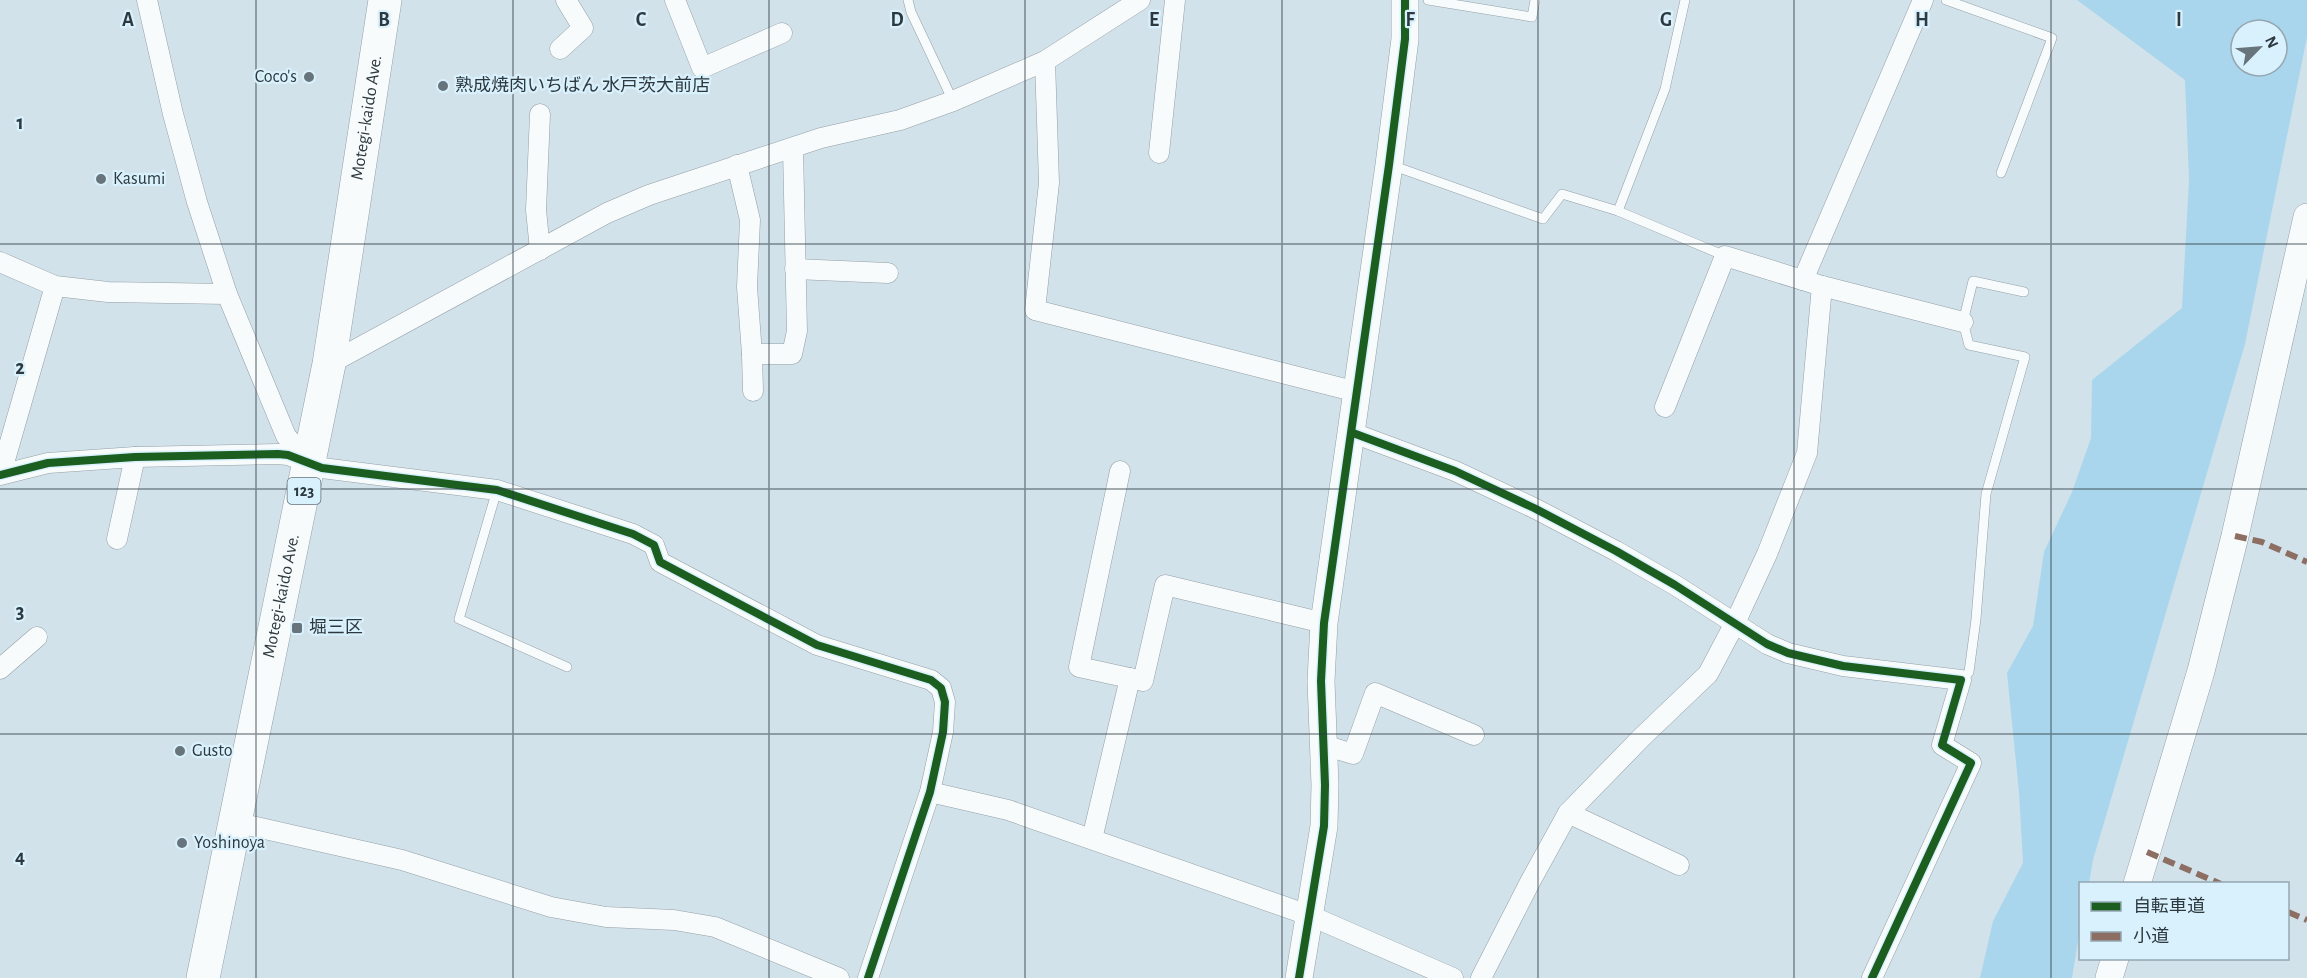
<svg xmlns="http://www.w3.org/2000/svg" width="2307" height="978" viewBox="0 0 2307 978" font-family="'Alegreya Sans','Noto Sans JP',sans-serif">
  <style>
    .green { fill: #a9d6ec; fill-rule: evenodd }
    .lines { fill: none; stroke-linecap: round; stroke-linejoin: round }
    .lane-casing { stroke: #939fa6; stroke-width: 10 }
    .street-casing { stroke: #939fa6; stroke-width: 21 }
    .secondary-casing { stroke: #939fa6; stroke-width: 28 }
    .highway-casing { stroke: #939fa6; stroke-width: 34 }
    .lane { stroke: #f8fbfc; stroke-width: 9 }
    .street { stroke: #f8fbfc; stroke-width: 20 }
    .secondary { stroke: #f8fbfc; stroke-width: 27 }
    .highway { stroke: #f8fbfc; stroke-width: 33 }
    .quiet { stroke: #8d6e63; stroke-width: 6; stroke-dasharray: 12 6; stroke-linecap: butt }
    .cycleway-casing { stroke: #d9f1fd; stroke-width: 11 }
    .cycleway { stroke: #1b5e20; stroke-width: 8 }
    .grid { fill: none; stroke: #2d393f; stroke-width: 1.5; stroke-opacity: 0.55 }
    .poi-dot { fill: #67747b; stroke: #d9f1fd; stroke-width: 2 }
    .labels { text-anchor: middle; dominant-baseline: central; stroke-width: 4.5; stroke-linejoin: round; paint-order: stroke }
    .shield { fill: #d9f1fd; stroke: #617078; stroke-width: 1.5 }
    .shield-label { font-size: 16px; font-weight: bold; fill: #2d393f }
    .poi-label { font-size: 18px; fill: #2d393f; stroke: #d9f1fd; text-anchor: start }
    .street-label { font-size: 18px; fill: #2d393f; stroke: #d9f1fd }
    .grid-label { font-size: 20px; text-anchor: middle; font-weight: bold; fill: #2d393f; stroke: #d9f1fd; stroke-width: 4.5; stroke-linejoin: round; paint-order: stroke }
  </style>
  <rect width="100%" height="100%" fill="#d2e2ea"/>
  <path class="green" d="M2077 0H2307V37L2245 344 2093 860 2089 883 2080 884V929L2072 978H1980L1993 921 2023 863 2019 792 2007 673 2033 626 2044 552 2072 492 2091 438 2092 380 2182 308 2189 180 2185 80ZM2241 30H2277V66H2241Z"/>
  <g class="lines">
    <defs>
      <g id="lane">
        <path d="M908 0 911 12 953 101"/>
        <path d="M1428 0 1532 17 1535 0"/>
        <path d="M1946 0 2052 38 2001 173"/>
        <path d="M1391 165 1543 219 1562 194 1618 211 1725 256"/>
        <path d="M1618 211 1665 89 1685 0"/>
        <path d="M497 490 459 619 567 667"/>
        <path d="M1961 680 1969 672 1976 619 1986 494 2025 357 1969 345 1963 322 1973 281 2024 292"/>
      </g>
      <g id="street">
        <path d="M147 0 173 114 197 202 227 294 286 436 308 461"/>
        <path d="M675 0 702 68 782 33"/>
        <path d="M560 49 583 28 566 0"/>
        <path d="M1045 61 1049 183 1035 310 1357 392"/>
        <path d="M1159 153 1175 0"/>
        <path d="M737 165 750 220 747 287 752 354H792L797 331 793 148"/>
        <path d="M540 250 536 210 540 114"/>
        <path d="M0 262 55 286 108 292 227 294"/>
        <path d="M795 269 888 273"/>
        <path d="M1803 280 1923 0"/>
        <path d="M752 354 753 391"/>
        <path d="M329 364 607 213 649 195 821 138 900 120 953 101 1045 61 1140 0"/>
        <path d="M1665 407 1725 256 1822 286 1963 322"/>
        <path d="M1353 433 1455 471 1534 508 1616 551 1675 585 1767 644 1788 653 1843 666 1961 680 1942 745 1971 763 1872 978"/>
        <path d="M0 468 4 463 55 286"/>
        <path d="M1120 471 1079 667 1143 681 1165 585 1324 623"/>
        <path d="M0 475 48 463 135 457 278 454 288 455 322 468 497 490 633 534 654 545 660 562 817 645 931 680 941 688 945 702 943 732 930 792 868 978"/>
        <path d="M117 539 135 457"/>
        <path d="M0 669 37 637"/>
        <path d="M1324 745 1353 754 1375 693 1474 735"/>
        <path d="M930 792 1008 810 1311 916 1453 978"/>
        <path d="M1568 813 1679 865"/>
        <path d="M234 822 402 860 551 907 606 917 674 920 715 927 839 978"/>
        <path d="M1092 839 1130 678"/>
        <path d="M1481 978 1530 882 1568 813 1642 737 1708 674 1735 623 1767 554 1807 453 1822 286"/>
      </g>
      <g id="secondary">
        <path d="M2137 884 2201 671 2235 536 2307 217"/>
        <path d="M1299 978 1324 826 1325 785 1321 681 1324 623 1389 165 1405 39V0"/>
        <path d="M2109 978 2115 958"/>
      </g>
      <g id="highway">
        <path id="s1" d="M203 978 329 364 385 0"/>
      </g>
    </defs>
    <use href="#lane" class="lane-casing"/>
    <use href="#street" class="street-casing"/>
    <use href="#secondary" class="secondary-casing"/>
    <use href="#highway" class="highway-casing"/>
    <use href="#lane" class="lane"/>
    <use href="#street" class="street"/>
    <use href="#secondary" class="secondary"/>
    <use href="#highway" class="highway"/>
    <g class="quiet">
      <path d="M2235 536 2262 542 2307 562"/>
      <path d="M2147 852 2221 884"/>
      <path d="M2288 912 2307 920"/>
    </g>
    <defs>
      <g id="cycleway">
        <path d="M1353 433 1455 471 1534 508 1616 551 1675 585 1767 644 1788 653 1843 666 1961 680 1942 745 1971 763 1872 978"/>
        <path d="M0 475 48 463 135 457 278 454 288 455 322 468 497 490 633 534 654 545 660 562 817 645 931 680 941 688 945 702 943 732 930 792 868 978"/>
        <path d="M1299 978 1324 826 1325 785 1321 681 1324 623 1389 165 1405 39V0"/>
      </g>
    </defs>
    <use href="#cycleway" class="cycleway-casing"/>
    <use href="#cycleway" class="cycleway"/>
  </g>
  <path class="grid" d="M256 0V978M513 0V978M769 0V978M1025 0V978M1282 0V978M1538 0V978M1794 0V978M2051 0V978M0 244H2307M0 489H2307M0 734H2307"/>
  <g class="poi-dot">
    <circle cx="309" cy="77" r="6"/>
    <circle cx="443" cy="86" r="6"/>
    <circle cx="101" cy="179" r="6"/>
    <rect x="291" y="622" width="12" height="12" rx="3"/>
    <circle cx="180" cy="751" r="6"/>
    <circle cx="182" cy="843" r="6"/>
  </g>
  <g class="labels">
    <rect class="shield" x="287.5" y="478" width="33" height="26" rx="4.5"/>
    <g class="shield-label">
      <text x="304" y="491">123</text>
    </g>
    <g class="poi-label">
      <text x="297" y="77" text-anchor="end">Coco's</text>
      <text x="455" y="86">熟成焼肉いちばん 水戸茨大前店</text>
      <text x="113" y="179">Kasumi</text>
      <text x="309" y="628">堀三区</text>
      <text x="192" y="751">Gusto</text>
      <text x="194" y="843">Yoshinoya</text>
    </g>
    <g class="street-label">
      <text stroke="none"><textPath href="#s1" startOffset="876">Motegi-kaido Ave.</textPath></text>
      <text stroke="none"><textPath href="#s1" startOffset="390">Motegi-kaido Ave.</textPath></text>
    </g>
  </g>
  <g class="grid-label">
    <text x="128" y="26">A</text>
    <text x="384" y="26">B</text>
    <text x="641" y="26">C</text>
    <text x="897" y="26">D</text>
    <text x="1154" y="26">E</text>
    <text x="1410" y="26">F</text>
    <text x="1666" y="26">G</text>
    <text x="1922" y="26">H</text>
    <text x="2179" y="26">I</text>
    <text x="20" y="129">1</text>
    <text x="20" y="374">2</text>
    <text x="20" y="618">3</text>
    <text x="20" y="863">4</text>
  </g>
  <rect x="2079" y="882" width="210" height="78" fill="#d9f1fd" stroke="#94a7b1" stroke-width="1.5"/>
  <rect x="2091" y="902" width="30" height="9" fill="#1b5e20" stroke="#94a7b1" stroke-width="1.5"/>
  <text x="2133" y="912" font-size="18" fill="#2d393f">自転車道</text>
  <rect x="2091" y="932" width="30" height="9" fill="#8d6e63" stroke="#94a7b1" stroke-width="1.5"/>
  <text x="2133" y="942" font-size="18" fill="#2d393f">小道</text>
  <g transform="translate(2259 48) rotate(65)"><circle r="28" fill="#d9f1fd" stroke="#94a7b1" stroke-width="1.5"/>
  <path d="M0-4.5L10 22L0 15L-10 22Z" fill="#67747b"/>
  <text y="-9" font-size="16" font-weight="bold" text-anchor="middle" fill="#2d393f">N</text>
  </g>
</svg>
